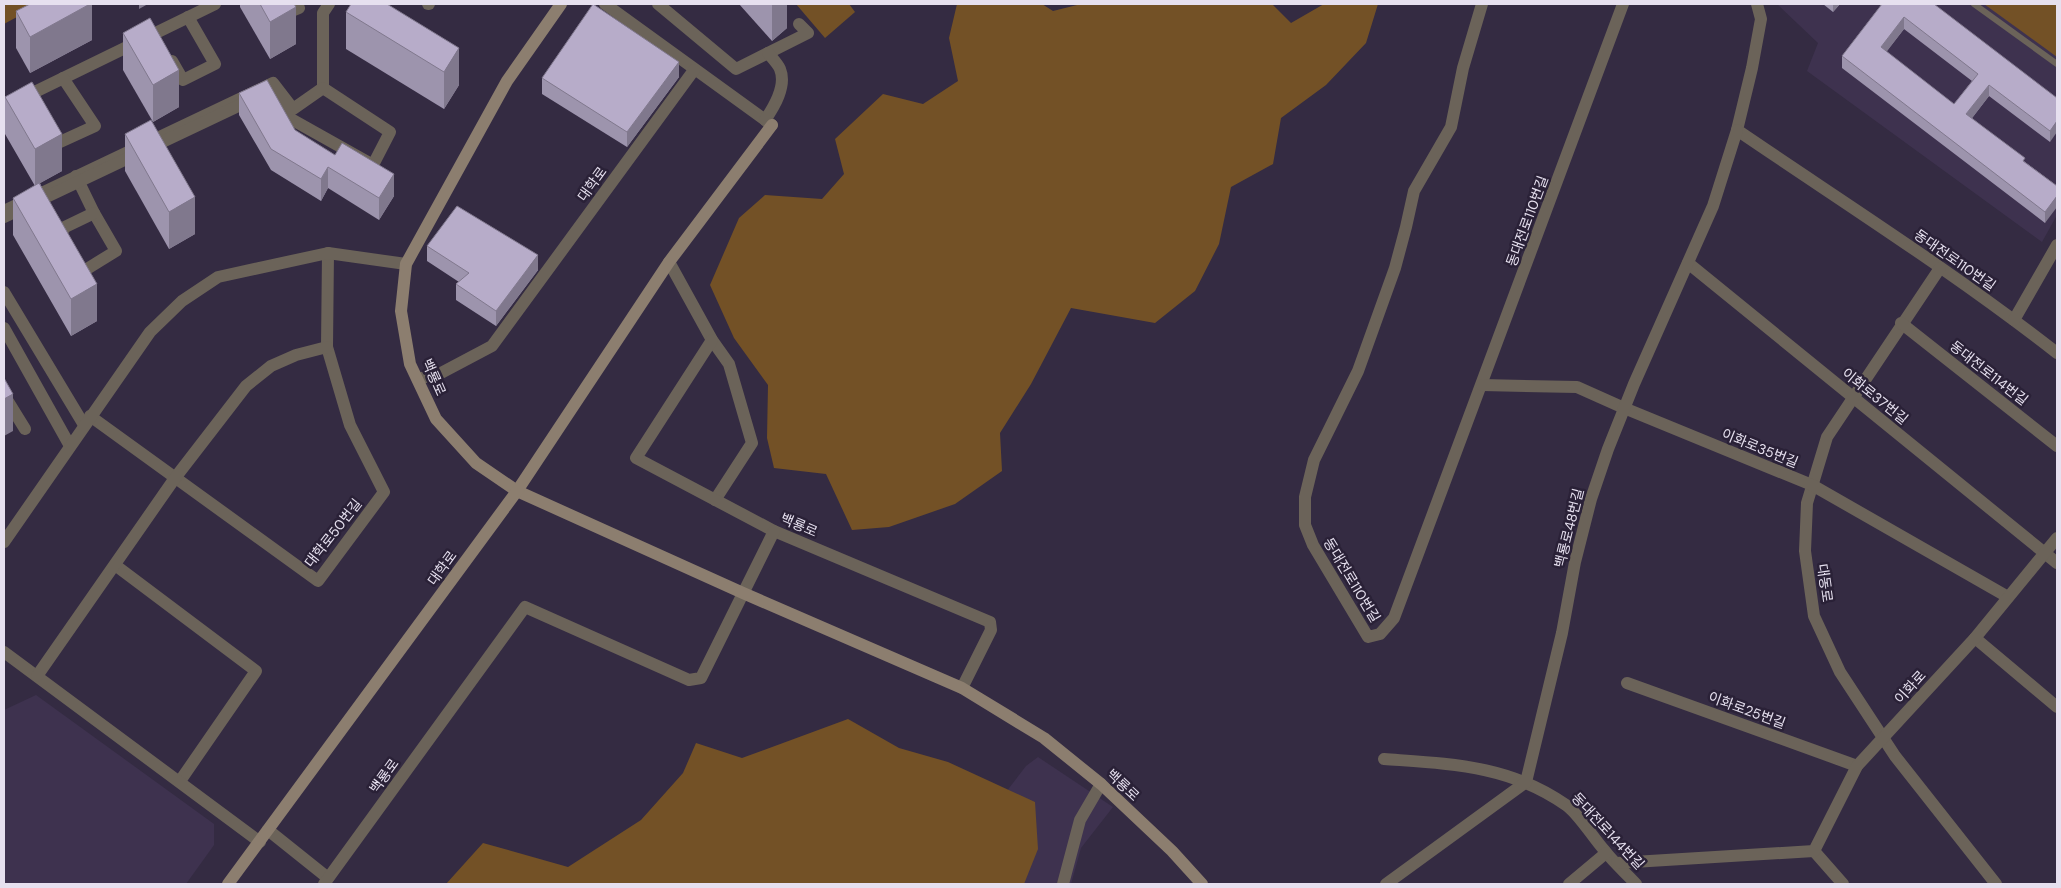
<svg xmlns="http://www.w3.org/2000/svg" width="2061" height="888" viewBox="0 0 2061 888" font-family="'DM Sans','Noto Sans KR',sans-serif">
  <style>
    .built { fill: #3e324f }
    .green { fill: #735126 }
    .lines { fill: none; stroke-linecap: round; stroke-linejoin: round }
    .lane { stroke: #6b6359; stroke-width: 6 }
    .street { stroke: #6b6359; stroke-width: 12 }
    .secondary { stroke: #8c7e6f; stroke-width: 12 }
    .wall { fill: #9d94ad; fill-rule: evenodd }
    .shaded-wall { fill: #80788d }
    .building { fill: #b7acc9; stroke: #80788d; fill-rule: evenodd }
    .labels { text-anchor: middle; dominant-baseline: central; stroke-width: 5; stroke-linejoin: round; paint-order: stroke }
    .street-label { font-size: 14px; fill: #e6e0ef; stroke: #2a2137 }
  </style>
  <rect width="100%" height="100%" fill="#342b42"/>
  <g class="built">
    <path d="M1777 4H2057V215L2042 242 1807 71 1818 43Z"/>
    <path d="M36 695 214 824V845L186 884H4V710Z"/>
    <path d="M1038 757 1113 807 1081 848 1071 884H958L1003 796 1026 766Z"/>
  </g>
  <g class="green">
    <path d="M4 4H41L4 24Z"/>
    <path d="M796 4H849L855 12 825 38Z"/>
    <path d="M957 4H1042L1053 11 1081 4H1272L1291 23 1324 4H1378L1366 43 1326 85 1281 118 1273 164 1231 187 1219 244 1195 291 1155 323 1071 308 1031 384 1000 433 1002 471 955 504 889 527 852 530 826 474 774 468 767 438 768 385 734 338 710 285 739 218 765 195 822 199 844 174 835 139 883 94 923 104 958 81 949 38Z"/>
    <path d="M1984 4H2057V57Z"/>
    <path d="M848 719 899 748 948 762 1035 802 1038 849 1024 884H446L483 843 568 867 641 820 683 773 696 743 742 758Z"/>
  </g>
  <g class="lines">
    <path class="lane" d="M1974 4 2057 64"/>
    <g class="street">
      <path d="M281 4 287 13 299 8 296 4"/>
      <path d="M428 4H429"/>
      <path d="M605 4 772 125"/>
      <path d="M658 4 736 69 808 33 799 24"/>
      <path d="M1482 4 1463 68 1451 127 1414 191 1406 227 1395 268 1358 371 1314 460 1305 497V525L1313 545 1368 637 1380 634 1394 618 1623 4"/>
      <path d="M1757 4 1761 19 1752 68 1737 130C1844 203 1955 273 2057 353"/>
      <path d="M172 61 183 80 215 64 188 17"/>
      <path d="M323 88V13L329 4"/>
      <path d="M4 107 215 4"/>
      <path d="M765 120C774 107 787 86 780 69 778 64 772 58 768 53"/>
      <path d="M52 130 60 142 95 126 63 78"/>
      <path d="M76 176 94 213 116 251 82 272 77 264"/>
      <path d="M4 211 273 83 293 109 323 88 390 132 373 165 291 119 273 97"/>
      <path d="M4 217 255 98"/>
      <path d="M65 242 61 234 65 227 94 213"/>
      <path d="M669 262 712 340 729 364 752 443 715 500"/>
      <path d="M1688 263 2057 563"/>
      <path d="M1940 268 1827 437 1807 503 1805 551 1814 616 1840 672 1895 756 1996 884"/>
      <path d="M4 292 84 425"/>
      <path d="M2014 320 2057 245"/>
      <path d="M1901 323 2057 446"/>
      <path d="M4 328 70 446"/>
      <path d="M712 340 636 458 774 531 990 622 991 630 962 688"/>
      <path d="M418 379 441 373 492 346 694 70"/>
      <path d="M1482 385 1577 387 1624 408 1812 485 2008 597"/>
      <path d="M4 395 25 429"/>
      <path d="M90 416 318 581 384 492 350 425 327 347 328 253"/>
      <path d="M4 542 150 332 182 301 218 277 328 253 406 264"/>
      <path d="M115 565 256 671 180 781"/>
      <path d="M1975 638 2057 707"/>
      <path d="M4 652 260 842"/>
      <path d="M37 676 175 478 246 386 271 366 296 355 327 347"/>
      <path d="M1627 683 1857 766"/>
      <path d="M1384 759C1451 764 1509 765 1566 805 1578 813 1594 839 1605 851 1614 863 1626 873 1636 884"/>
      <path d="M268 830 328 878"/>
      <path d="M1814 851 1843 884"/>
      <path d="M1617 863 1814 851 1857 766 1975 638 2057 538"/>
      <path d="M324 884 525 607 689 680 701 678 774 531"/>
      <path d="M1063 884 1080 820 1101 784"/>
      <path d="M1386 884 1526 782 1562 633 1575 562 1591 499 1608 449 1634 384 1713 206 1737 130"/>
      <path d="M1569 884 1606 853"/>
    </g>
    <g class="secondary">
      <path d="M561 4 507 81 406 264 401 311 410 364 436 419 476 463 517 491 743 593 962 688 1044 738 1101 784 1172 851 1202 884"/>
      <path d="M228 884 517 491 669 262 772 125"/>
    </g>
  </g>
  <g class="wall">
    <path d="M92 4V40L30 73 16 48V11Z"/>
    <path d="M240 4H294L296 44 270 59 240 7Z"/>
    <path d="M387 4 459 85 444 109 346 49V12Z"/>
    <path d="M739 4H787V28L772 41Z"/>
    <path d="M1823 4H1840L1833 12Z"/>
    <path d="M1882 4 2057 98 2050 142 1989 96 1972 118 2025 162 2057 186 2045 223 1842 68V56ZM1904 29 1972 81 1954 104 1886 52Z"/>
    <path d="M123 33 179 107 153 122 123 70Z"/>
    <path d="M679 77 627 147 542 94V78Z"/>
    <path d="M239 93 394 196 379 220 328 188 321 201 271 170 239 115Z"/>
    <path d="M5 97 62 171 40 183 97 321 71 336 13 235V198L35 186 5 134Z"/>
    <path d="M125 134 195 234 169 249 125 171Z"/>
    <path d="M427 246 538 270 496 326 456 300V284L459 282 427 261Z"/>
  </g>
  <g class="shaded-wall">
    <path d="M90 4H92V40L30 73V37Z"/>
    <path d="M139 4H148L139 9Z"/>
    <path d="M772 4H787V28L772 41Z"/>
    <path d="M1833 4H1840L1833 12Z"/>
    <path d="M296 7V44L270 59V22Z"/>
    <path d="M1904 17V29L1881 59V47Z"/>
    <path d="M459 48V85L444 109V72Z"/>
    <path d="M679 62V77L627 147V132Z"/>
    <path d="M179 70V107L153 122V85Z"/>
    <path d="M1989 85V96L1966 126V114Z"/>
    <path d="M2057 121V132L2050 142V131Z"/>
    <path d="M62 134V171L35 186V149Z"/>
    <path d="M328 167V188L321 201V179Z"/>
    <path d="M394 174V196L379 220V198Z"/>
    <path d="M2057 196V207L2045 223V212Z"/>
    <path d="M195 197V234L169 249V212Z"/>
    <path d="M538 255V270L496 326V311Z"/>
    <path d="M97 284V321L71 336V299Z"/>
    <path d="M13 394V431L4 436V399Z"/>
  </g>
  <g class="building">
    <path d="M30 4H90L30 37 16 11Z"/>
    <path d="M260 4H294L296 7 270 22Z"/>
    <path d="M351 4H387L459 48 444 72 346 12Z"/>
    <path d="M593 4 679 62 627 132 542 78Z"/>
    <path d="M1882 4H1934L2057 98V121L2050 131 1989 85 1966 114 2025 158 2023 161 2057 186V196L2045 212 1842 56ZM1904 17 1978 74 1954 104 1881 47Z"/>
    <path d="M150 18 179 70 153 85 123 33Z"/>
    <path d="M267 80 295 130 335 155 342 143 394 174 379 198 328 167 321 179 271 149 239 93Z"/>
    <path d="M32 82 62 134 35 149 5 97Z"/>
    <path d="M151 120 195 197 169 212 125 134Z"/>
    <path d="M39 183 97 284 71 299 13 198Z"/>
    <path d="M457 206 538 255 496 311 456 284 469 273 427 246Z"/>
    <path d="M4 378 13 394 4 399Z"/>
  </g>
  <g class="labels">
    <g class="street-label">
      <text transform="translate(592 184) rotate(-54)">대학로</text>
      <text transform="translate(1527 221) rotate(-70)">동대전로110번길</text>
      <text transform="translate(1955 260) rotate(35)">동대전로110번길</text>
      <text transform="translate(1989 373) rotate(38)">동대전로114번길</text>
      <text transform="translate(434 377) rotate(66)">백룡로</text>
      <text transform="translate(1875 396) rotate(39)">이화로37번길</text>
      <text transform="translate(1760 448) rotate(22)">이화로35번길</text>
      <text transform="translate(799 525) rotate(23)">백룡로</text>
      <text transform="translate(1569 528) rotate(-76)">백룡로48번길</text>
      <text transform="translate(333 533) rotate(-52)">대학로50번길</text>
      <text transform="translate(442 568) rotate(-54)">대학로</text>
      <text transform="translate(1352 580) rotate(59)">동대전로110번길</text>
      <text transform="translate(1825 583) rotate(82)">대동로</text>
      <text transform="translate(1910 687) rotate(-48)">이화로</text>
      <text transform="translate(1747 710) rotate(20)">이화로25번길</text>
      <text transform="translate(384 776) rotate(-54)">백룡로</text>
      <text transform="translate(1123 785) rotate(43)">백룡로</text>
      <text transform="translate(1608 831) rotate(47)">동대전로144번길</text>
    </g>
  </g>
  <rect width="2061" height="888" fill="none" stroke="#e6e0ef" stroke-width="10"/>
</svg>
